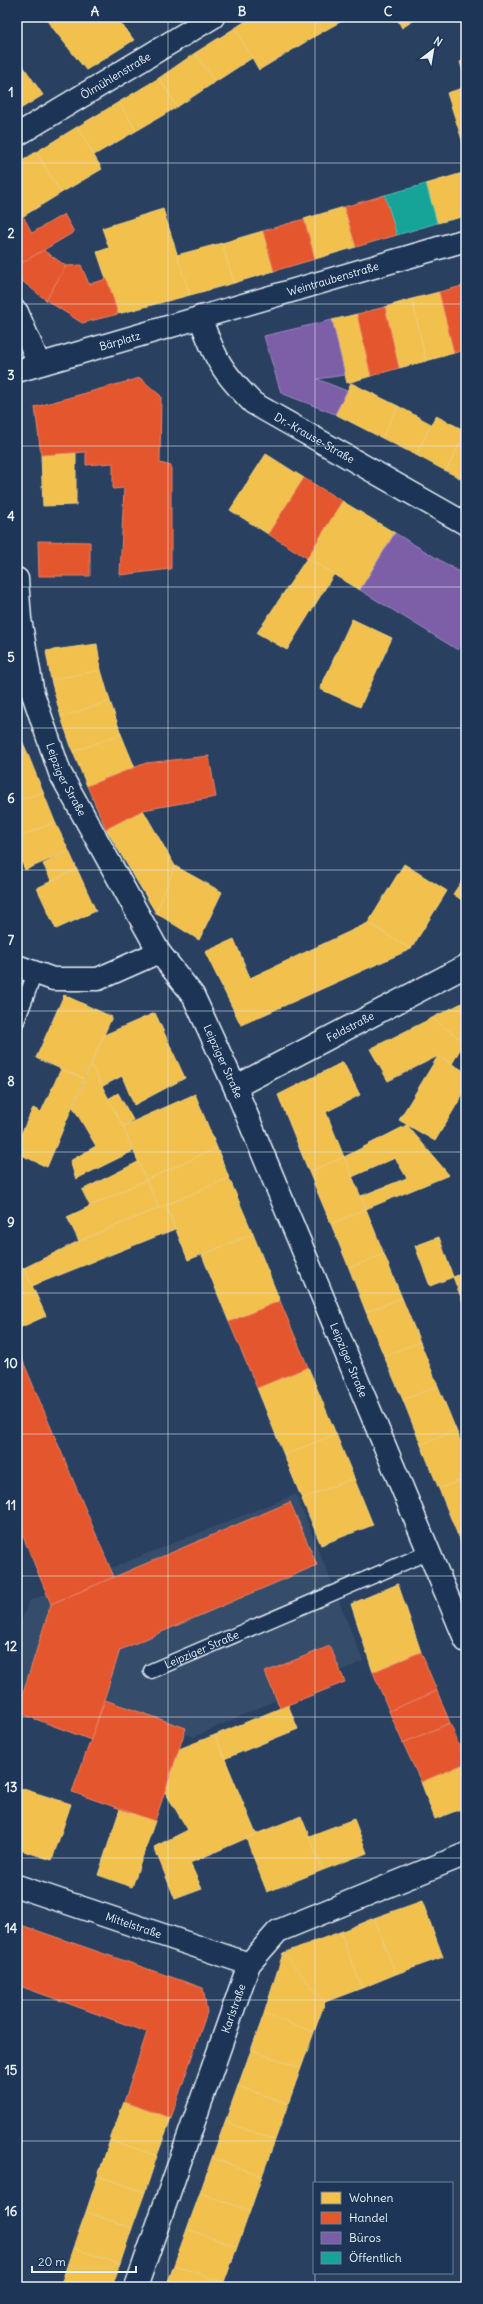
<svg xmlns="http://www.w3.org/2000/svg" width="483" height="2304" viewBox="0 0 483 2304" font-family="Delius,sans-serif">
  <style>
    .built { fill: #364d6b }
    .homes { fill: #f2c14e; stroke: #efcf81 }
    .shops { fill: #e4572e; stroke: #e5856b }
    .offices { fill: #7b5ea7; stroke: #9c8abf }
    .public { fill: #17a398; stroke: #56bab5 }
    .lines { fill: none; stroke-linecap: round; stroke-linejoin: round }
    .lane-casing { stroke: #e8f1f8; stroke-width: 17 }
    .street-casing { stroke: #e8f1f8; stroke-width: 25 }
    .lane { stroke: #1d3557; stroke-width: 14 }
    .street { stroke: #1d3557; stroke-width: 22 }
    .grid { fill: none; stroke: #e8f1f8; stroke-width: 1; stroke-opacity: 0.55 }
    .labels { text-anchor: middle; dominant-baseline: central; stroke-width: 4; stroke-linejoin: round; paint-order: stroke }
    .street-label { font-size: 11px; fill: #e8f1f8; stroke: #1d3557 }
    .neatline { fill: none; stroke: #e8f1f8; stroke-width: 1.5 }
    .grid-label { font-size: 13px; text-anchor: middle; font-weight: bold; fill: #e8f1f8 }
  </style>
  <rect width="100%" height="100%" fill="#294061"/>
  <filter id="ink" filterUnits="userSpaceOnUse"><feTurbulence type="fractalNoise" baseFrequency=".025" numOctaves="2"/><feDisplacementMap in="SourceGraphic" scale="8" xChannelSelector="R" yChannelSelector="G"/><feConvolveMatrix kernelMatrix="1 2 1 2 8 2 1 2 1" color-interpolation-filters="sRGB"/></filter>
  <g filter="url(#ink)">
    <path class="built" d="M296 1494 363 1661 194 1737 17 1685V1632L29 1601Z"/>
    <g class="homes">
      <path d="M44 17H116L134 40 86 70Z"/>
      <path d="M252 17H312L322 32 259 70 235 28Z"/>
      <path d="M312 17H349L322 32Z"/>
      <path d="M396 17H419L402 28Z"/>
      <path d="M235 28 252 58 215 82 195 53Z"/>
      <path d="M195 53 215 82 177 107 159 78Z"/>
      <path d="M19 60 43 95 17 111V61Z"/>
      <path d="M466 60V81L460 62Z"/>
      <path d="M159 78 177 107 136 131 119 102Z"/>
      <path d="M466 87V152L447 93Z"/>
      <path d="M119 102 136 131 94 155 77 127Z"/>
      <path d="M77 127 102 169 61 193 36 152Z"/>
      <path d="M36 152 61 193 17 220V164Z"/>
      <path d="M466 172V216L437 223 426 184Z"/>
      <path d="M344 207 356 247 315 259 304 219Z"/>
      <path d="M163 209 190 295 118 314 97 252 109 248 102 228Z"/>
      <path d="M263 231 274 271 234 283 222 243Z"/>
      <path d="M222 243 234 283 190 295 177 255Z"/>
      <path d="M439 292 454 353 426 361 412 299Z"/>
      <path d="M412 299 426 361 399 368 385 307Z"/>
      <path d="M357 314 371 376 347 383 332 320Z"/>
      <path d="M351 383 398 406 382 438 335 414Z"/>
      <path d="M398 406 431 424 416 455 382 438Z"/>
      <path d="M436 416 466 431 446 471 416 455Z"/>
      <path d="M466 432V481L446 471Z"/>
      <path d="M76 453V505L43 506 41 455Z"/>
      <path d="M266 454 304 478 268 534 230 510Z"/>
      <path d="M342 501 395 533 360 590 307 558Z"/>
      <path d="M307 558 334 574 287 650 257 633Z"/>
      <path d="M352 619 392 638 360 707 320 689Z"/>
      <path d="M97 644 101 670 51 680 46 651Z"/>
      <path d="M101 670 110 701 61 717 51 680Z"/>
      <path d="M110 701 121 734 73 752 61 717Z"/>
      <path d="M17 729 27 752 17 757Z"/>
      <path d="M121 734 135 768 87 786 73 752Z"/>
      <path d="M27 752 43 792 17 801V757Z"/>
      <path d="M43 792 55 822 17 838V801Z"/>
      <path d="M143 810 175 866 156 913 106 829Z"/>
      <path d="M55 822 69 851 25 870 17 851V838Z"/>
      <path d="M69 851 77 869 52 882 43 864Z"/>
      <path d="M404 864 447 891 411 949 368 923Z"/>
      <path d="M175 866 222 892 199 940 156 913Z"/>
      <path d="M77 869 96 911 56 929 37 888Z"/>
      <path d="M466 875V903L453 894Z"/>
      <path d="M368 923 411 949 241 1025 205 952 234 939 250 978Z"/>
      <path d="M64 995 112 1017 84 1079 36 1058Z"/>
      <path d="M466 1001V1044L432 1018Z"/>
      <path d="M155 1013 185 1078 134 1105 122 1076 101 1087 91 1065 104 1035Z"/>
      <path d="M432 1018 464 1042 452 1064 438 1056 388 1081 370 1049Z"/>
      <path d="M438 1056 466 1072V1089L435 1141 399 1120Z"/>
      <path d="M343 1062 360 1095 326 1112 344 1157 309 1172 278 1095Z"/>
      <path d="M91 1065 123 1126 133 1151 76 1179 70 1161 96 1146 73 1107Z"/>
      <path d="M61 1069 84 1079 47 1167 17 1153V1143L33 1108 41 1112Z"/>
      <path d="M118 1093 133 1120 123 1126 108 1099Z"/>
      <path d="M195 1094 217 1148 146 1180 123 1126Z"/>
      <path d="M407 1125 449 1175 366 1209 361 1196 407 1178 395 1158 352 1177 344 1157Z"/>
      <path d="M217 1148 229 1178 159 1208 146 1180Z"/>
      <path d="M344 1157 366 1209 331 1224 309 1172Z"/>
      <path d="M138 1162 146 1180 90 1206 82 1190Z"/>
      <path d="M229 1178 253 1234 188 1260 166 1205Z"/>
      <path d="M146 1180 159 1208 79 1241 67 1217Z"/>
      <path d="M166 1205 175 1229 32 1286 24 1268 79 1241Z"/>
      <path d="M366 1209 384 1254 349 1268 331 1224Z"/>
      <path d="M253 1234 280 1301 229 1322 202 1255Z"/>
      <path d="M439 1237 453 1277 430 1286 415 1246Z"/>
      <path d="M384 1254 402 1298 366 1312 349 1268Z"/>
      <path d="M24 1268 46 1316 17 1329V1270Z"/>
      <path d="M466 1272V1310L453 1277Z"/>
      <path d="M402 1298 420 1342 384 1356 366 1312Z"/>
      <path d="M420 1342 438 1386 403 1400 384 1356Z"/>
      <path d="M308 1367 336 1434 284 1455 257 1388Z"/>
      <path d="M438 1386 456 1430 421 1445 403 1400Z"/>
      <path d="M456 1430 466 1454V1478L439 1489 421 1445Z"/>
      <path d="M336 1434 354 1478 302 1499 284 1455Z"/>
      <path d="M354 1478 373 1525 321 1545 302 1499Z"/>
      <path d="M466 1478V1529L457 1533 439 1489Z"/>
      <path d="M466 1529V1555L457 1533Z"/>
      <path d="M398 1584 421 1652 373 1672 351 1604Z"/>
      <path d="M288 1705 298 1729 224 1759 215 1735Z"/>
      <path d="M215 1735 256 1834 190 1863 202 1889 175 1899 154 1847 188 1830 165 1792 179 1749Z"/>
      <path d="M466 1763V1807L435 1819 421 1782Z"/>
      <path d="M20 1788 71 1804 52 1860 17 1849V1796Z"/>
      <path d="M120 1809 155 1821 132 1887 98 1875Z"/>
      <path d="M301 1816 323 1870 267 1892 246 1838Z"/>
      <path d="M354 1819 367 1853 323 1870 309 1836Z"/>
      <path d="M422 1901 443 1957 396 1974 374 1918Z"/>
      <path d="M374 1918 396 1974 362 1988 340 1932Z"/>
      <path d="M17 1924 21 1925 17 1939Z"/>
      <path d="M340 1932 362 1988 325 2002 283 1953Z"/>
      <path d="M283 1953 325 2002 314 2032 264 2014Z"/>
      <path d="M264 2014 314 2032 301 2068 251 2050Z"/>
      <path d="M251 2050 301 2068 288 2104 238 2086Z"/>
      <path d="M238 2086 288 2104 275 2140 225 2122Z"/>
      <path d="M124 2102 171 2118 157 2156 110 2140Z"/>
      <path d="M225 2122 275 2140 262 2176 212 2158Z"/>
      <path d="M110 2140 157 2156 145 2192 98 2176Z"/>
      <path d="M212 2158 262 2176 250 2211 200 2193Z"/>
      <path d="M98 2176 145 2192 132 2228 86 2212Z"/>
      <path d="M200 2193 250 2211 237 2247 187 2229Z"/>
      <path d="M86 2212 132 2228 120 2264 73 2248Z"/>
      <path d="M187 2229 237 2247 224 2283 174 2265Z"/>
      <path d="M73 2248 120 2264 112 2287H70L61 2284Z"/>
      <path d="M174 2265 224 2283 223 2287H166Z"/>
      <path d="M61 2284 70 2287H60Z"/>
    </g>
    <g class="shops">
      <path d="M385 195 397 235 356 247 344 207Z"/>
      <path d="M64 214 74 232 17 266V220L23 216 32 233Z"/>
      <path d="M304 219 315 259 274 271 263 231Z"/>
      <path d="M43 250 66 266 46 300 17 277V266Z"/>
      <path d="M81 265 89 284 107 279 118 314 82 323 46 300 66 266Z"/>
      <path d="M466 285V350L454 353 439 292Z"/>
      <path d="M385 307 399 368 371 376 357 314Z"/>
      <path d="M140 378 161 396 160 463 171 466V569L120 575 124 488 113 489V463L86 465V452L41 455 35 407Z"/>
      <path d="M304 478 342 501 307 558 268 534Z"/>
      <path d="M38 541 90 542V576H39Z"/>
      <path d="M209 756 216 797 143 810 106 829 87 786 146 763Z"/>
      <path d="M280 1301 308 1367 257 1388 229 1322Z"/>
      <path d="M17 1347 114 1577 51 1604 17 1522Z"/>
      <path d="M290 1502 317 1565 120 1650 91 1740 17 1712 51 1604Z"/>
      <path d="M330 1646 345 1682 280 1708 265 1672Z"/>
      <path d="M421 1652 437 1691 389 1711 373 1672Z"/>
      <path d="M437 1691 450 1723 403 1743 389 1711Z"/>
      <path d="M105 1700 186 1728 155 1821 72 1792Z"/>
      <path d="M450 1723 466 1763 421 1782 403 1743Z"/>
      <path d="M21 1925 203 1988 207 2012 171 2118 124 2102 147 2032 17 1985V1939Z"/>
    </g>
    <g class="offices">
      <path d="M332 320 345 375 317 379 347 391 335 414 281 393 264 336Z"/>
      <path d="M395 533 466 576V637L458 650 360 590Z"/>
    </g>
    <path class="public" d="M426 184 437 223 397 235 385 195Z"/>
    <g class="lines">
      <defs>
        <g id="lane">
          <path d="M17 1021 35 973"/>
          <path id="s1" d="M151 1671 429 1552"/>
        </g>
        <g id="street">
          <path id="s2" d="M17 135 213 17"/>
          <path d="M17 312 39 364"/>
          <path id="s3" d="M200 317C215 359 222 372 253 403L466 524"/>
          <path id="s4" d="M17 371 466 240"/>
          <path id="s5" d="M17 579 20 619 33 694 60 773 159 952 193 995 235 1087 466 1641"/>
          <path d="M17 966 53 979H98L159 952"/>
          <path id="s6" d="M235 1087 466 966"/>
          <path id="s7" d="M17 1886 249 1964"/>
          <path id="s8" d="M136 2287 249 1964 278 1931 466 1854"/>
        </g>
      </defs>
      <use href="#lane" class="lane-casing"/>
      <use href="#street" class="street-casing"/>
      <use href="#lane" class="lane"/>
      <use href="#street" class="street"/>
    </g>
  </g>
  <path class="grid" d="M168 17V2287M315 17V2183M17 163H466M17 304H466M17 446H466M17 587H466M17 728H466M17 870H466M17 1011H466M17 1152H466M17 1293H466M17 1434H466M17 1576H466M17 1717H466M17 1858H466M17 2000H466M17 2141H466M315 2273V2287"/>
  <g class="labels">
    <g class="street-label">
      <text stroke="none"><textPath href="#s2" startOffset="115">Ölmühlenstraße</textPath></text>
      <text stroke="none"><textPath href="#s4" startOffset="329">Weintraubenstraße</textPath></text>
      <text stroke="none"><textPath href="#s4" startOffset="107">Bärplatz</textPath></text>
      <text stroke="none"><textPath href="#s3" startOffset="173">Dr.-Krause-Straße</textPath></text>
      <text stroke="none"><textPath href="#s5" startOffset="208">Leipziger Straße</textPath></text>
      <text stroke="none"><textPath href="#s6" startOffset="130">Feldstraße</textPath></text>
      <text stroke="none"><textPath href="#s5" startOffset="532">Leipziger Straße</textPath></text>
      <text stroke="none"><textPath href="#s5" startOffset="856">Leipziger Straße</textPath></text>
      <text stroke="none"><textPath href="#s1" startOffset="55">Leipziger Straße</textPath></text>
      <text stroke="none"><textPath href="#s7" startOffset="123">Mittelstraße</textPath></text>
      <text stroke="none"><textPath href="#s8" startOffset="295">Karlstraße</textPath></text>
    </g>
  </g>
  <rect width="483" height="2304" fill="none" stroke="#1d3557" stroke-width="44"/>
  <rect x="313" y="2182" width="140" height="92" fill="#1d3557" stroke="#6e8097"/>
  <rect x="321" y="2192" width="20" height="12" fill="#f2c14e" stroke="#6e8097"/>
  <text x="349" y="2202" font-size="12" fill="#e8f1f8">Wohnen</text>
  <rect x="321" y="2212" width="20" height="12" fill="#e4572e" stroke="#6e8097"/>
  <text x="349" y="2222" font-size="12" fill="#e8f1f8">Handel</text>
  <rect x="321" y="2232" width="20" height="12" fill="#7b5ea7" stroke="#6e8097"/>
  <text x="349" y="2242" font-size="12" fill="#e8f1f8">Büros</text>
  <rect x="321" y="2252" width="20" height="12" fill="#17a398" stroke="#6e8097"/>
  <text x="349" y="2262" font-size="12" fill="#e8f1f8">Öffentlich</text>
  <g transform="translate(433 50) rotate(31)" stroke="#1d3557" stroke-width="3" paint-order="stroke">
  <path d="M0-3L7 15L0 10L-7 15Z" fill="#e8f1f8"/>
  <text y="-6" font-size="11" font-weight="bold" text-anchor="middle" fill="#e8f1f8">N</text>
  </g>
  <path d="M32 2266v6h104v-6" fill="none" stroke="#e8f1f8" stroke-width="2"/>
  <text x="38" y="2266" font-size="12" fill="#e8f1f8" stroke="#1d3557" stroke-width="3" paint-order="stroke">20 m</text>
  <rect x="22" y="22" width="439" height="2260" class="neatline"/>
  <g class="grid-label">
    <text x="95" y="16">A</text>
    <text x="242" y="16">B</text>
    <text x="388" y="16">C</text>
    <text x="11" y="97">1</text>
    <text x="11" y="238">2</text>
    <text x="11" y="380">3</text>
    <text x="11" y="521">4</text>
    <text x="11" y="662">5</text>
    <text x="11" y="803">6</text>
    <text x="11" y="945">7</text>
    <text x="11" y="1086">8</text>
    <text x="11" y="1227">9</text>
    <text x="11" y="1368">10</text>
    <text x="11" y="1510">11</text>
    <text x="11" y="1651">12</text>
    <text x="11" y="1792">13</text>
    <text x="11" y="1933">14</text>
    <text x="11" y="2075">15</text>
    <text x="11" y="2216">16</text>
  </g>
</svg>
